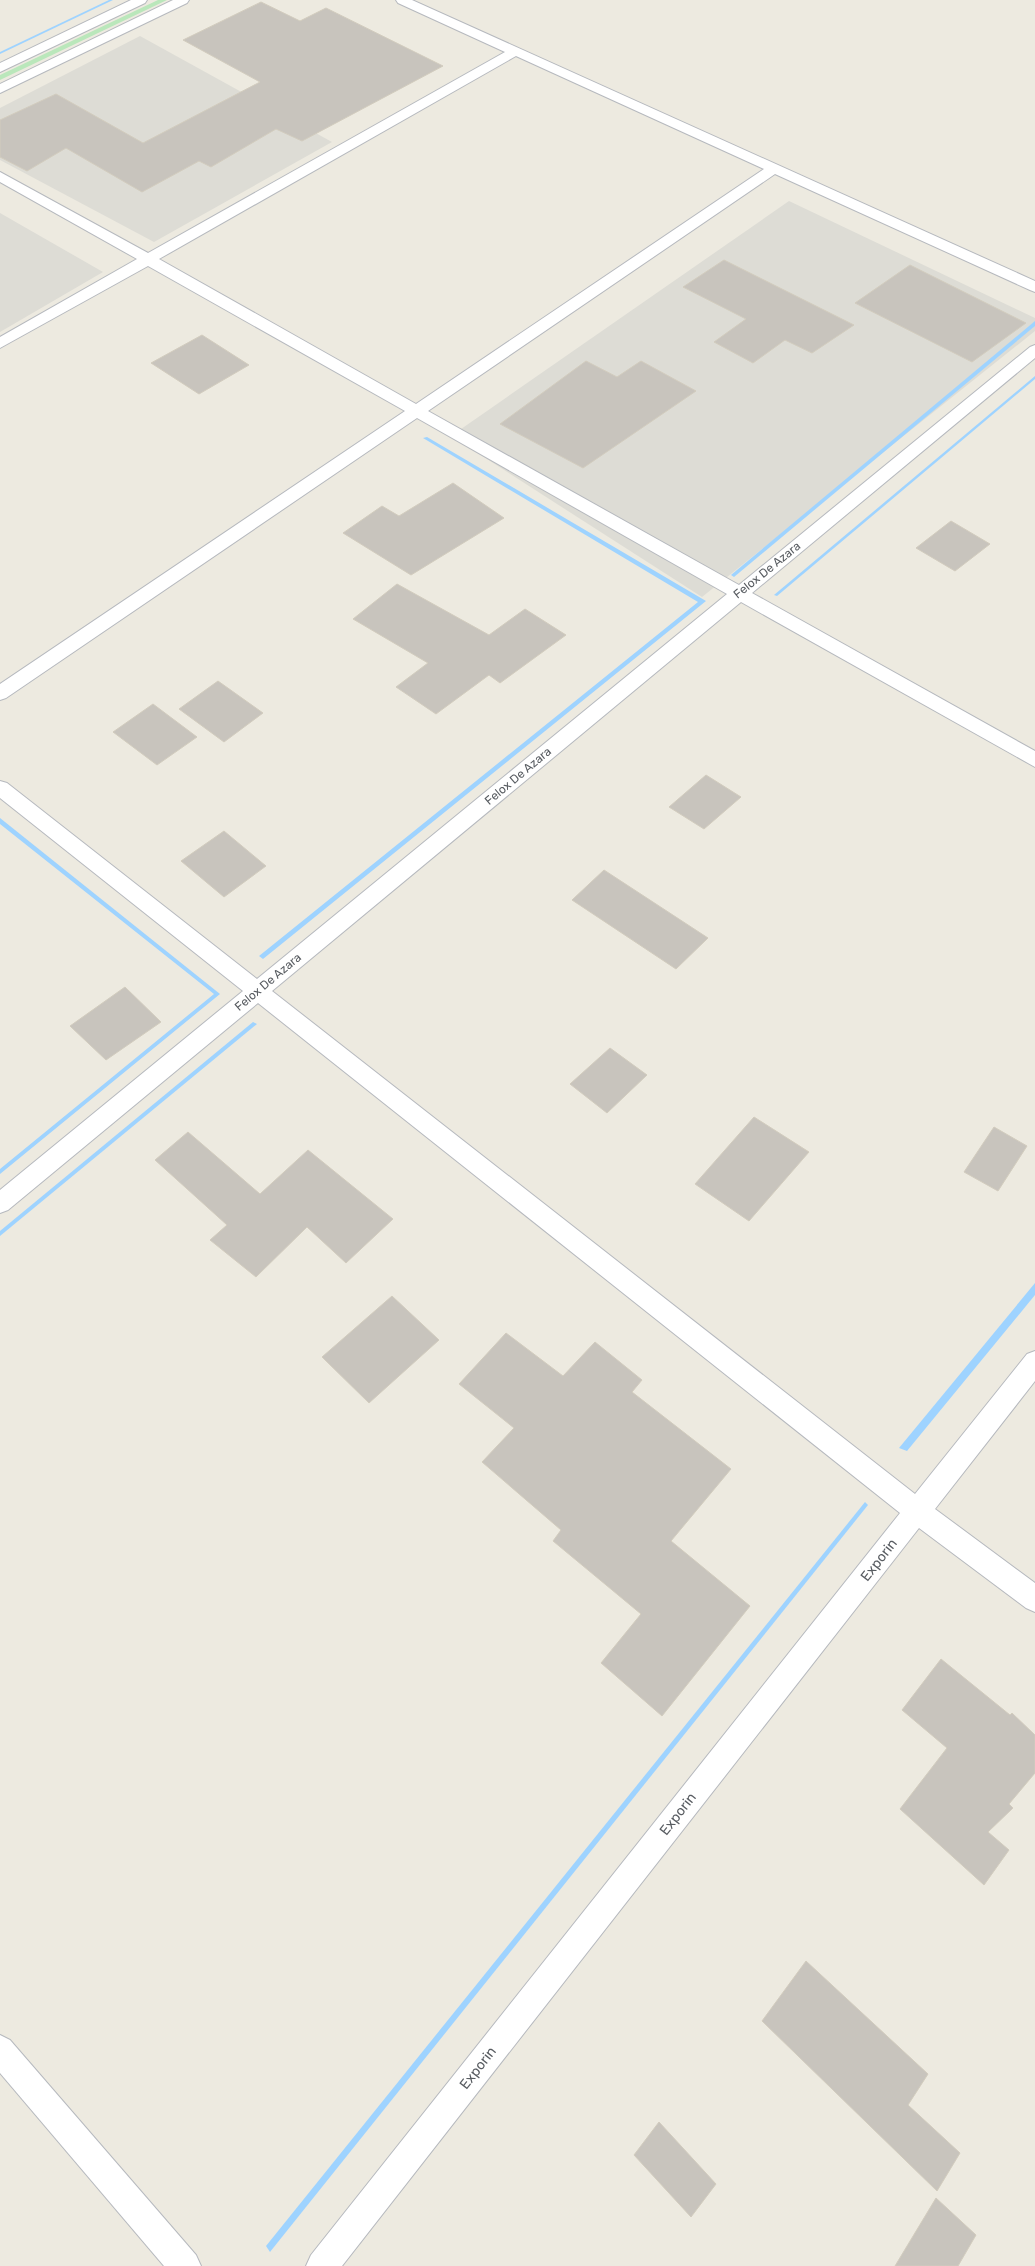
<svg xmlns="http://www.w3.org/2000/svg" width="1035" height="2266" viewBox="0 0 1035 2266" font-family="Rubik,sans-serif">
  <style>
    .industrial { fill: #dddcd5 }
    .green { fill: #bae7bb }
    .water { fill: #9ed3ff }
    .building { fill: #c8c4bd; stroke: #d2ccbe }
    .lines { fill: none; stroke-linecap: round; stroke-linejoin: round }
    .minor-casing { stroke: #b6b9be; stroke-width: 2 }
    .minor { fill: #fff; fill-rule: evenodd }
    .labels { text-anchor: middle; dominant-baseline: central; stroke-width: 3; stroke-linejoin: round; paint-order: stroke }
    .street-label { font-size: 12px; fill: #595d62; stroke: #fff }
    .near-street-label { font-size: 14px; fill: #595d62; stroke: #fff }
  </style>
  <rect width="100%" height="100%" fill="#edeae0"/>
  <g class="industrial">
    <path d="M140 36 332 142 154 242 0 160V108Z"/>
    <path d="M789 201 1035 318V331L702 597 451 436Z"/>
    <path d="M0 213 103 272 0 332Z"/>
  </g>
  <path class="green" d="M158 0H167L0 80V75Z"/>
  <g class="water">
    <path d="M109 0H113L0 54V52Z"/>
    <path d="M1035 321V326L734 577 731 575Z"/>
    <path d="M1035 376V379L777 596 774 595Z"/>
    <path d="M427 437 706 601 263 959 259 956 698 602 423 438Z"/>
    <path d="M0 818 220 994 0 1174V1169L214 994 0 824Z"/>
    <path d="M253 1022 257 1024 0 1236V1231Z"/>
    <path d="M1035 1283V1295L907 1451 899 1448Z"/>
    <path d="M865 1502 868 1505 270 2252 266 2246Z"/>
  </g>
  <g class="building">
    <path d="M261 2 300 21 326 8 443 66 302 141 276 129 211 167 199 161 142 192 66 148 27 171 0 157V120L56 94 143 143 260 82 183 40Z"/>
    <path d="M724 260 854 325 812 353 785 340 753 363 714 342 746 319 683 287Z"/>
    <path d="M910 265 1026 323 972 362 855 303Z"/>
    <path d="M202 335 249 365 199 394 151 363Z"/>
    <path d="M586 361 617 377 641 361 696 391 583 468 500 424Z"/>
    <path d="M453 483 504 518 411 575 343 533 382 506 399 516Z"/>
    <path d="M951 521 990 544 955 571 916 548Z"/>
    <path d="M397 584 489 635 525 609 566 635 500 683 489 675 436 714 396 687 428 663 353 619Z"/>
    <path d="M218 681 263 713 224 742 179 709Z"/>
    <path d="M153 704 197 737 157 765 113 732Z"/>
    <path d="M706 775 741 797 704 829 669 807Z"/>
    <path d="M224 831 266 866 224 897 181 861Z"/>
    <path d="M604 870 708 938 676 969 572 900Z"/>
    <path d="M125 987 161 1022 106 1060 70 1026Z"/>
    <path d="M610 1048 647 1075 607 1113 570 1084Z"/>
    <path d="M754 1117 809 1152 749 1221 695 1184Z"/>
    <path d="M994 1127 1027 1146 998 1191 964 1172Z"/>
    <path d="M188 1132 260 1194 308 1150 393 1219 346 1263 307 1227 256 1277 210 1240 227 1225 155 1160Z"/>
    <path d="M392 1296 439 1340 369 1403 322 1357Z"/>
    <path d="M506 1333 563 1376 595 1342 642 1380 632 1392 731 1469 671 1541 750 1606 662 1716 601 1663 641 1614 553 1541 561 1530 482 1462 514 1428 459 1384Z"/>
    <path d="M941 1659 1010 1715 1012 1713 1035 1735V1773L1009 1804 1013 1808 988 1832 1009 1850 984 1885 900 1809 947 1748 902 1710Z"/>
    <path d="M806 1961 928 2074 908 2105 960 2153 937 2191 762 2021Z"/>
    <path d="M659 2122 716 2184 691 2217 634 2155Z"/>
    <path d="M936 2198 976 2235 958 2266H895Z"/>
  </g>
  <g class="lines">
    <defs>
      <g id="minor">
        <path d="M131 0H147L145 3 0 72V63Z"/>
        <path d="M173 0H189L187 3 0 93V84Z"/>
        <path d="M396 0H412L1035 281V292L1030 290 775 174 428 411 739 585 1030 347 1035 345V358L752 593 1035 751V767L741 602 272 991 915 1494 1027 1354 1035 1351V1381L935 1509 1035 1583V1612L1026 1608 919 1528 342 2266H306L311 2255 900 1513 258 1003 8 1210 0 1213V1190L243 991 0 798V781L7 783 257 979 727 594 417 418 6 698 0 700V684L405 411 148 266 0 348V337L137 259 0 182V172L148 253 505 52 398 3ZM516 56 764 169 416 404 159 259Z"/>
        <path d="M0 2035 10 2040 196 2255 201 2266H164L0 2073Z"/>
      </g>
    </defs>
    <use href="#minor" class="minor-casing"/>
    <use href="#minor" class="minor"/>
  </g>
  <g class="labels">
    <g class="street-label">
      <text transform="translate(767 570) rotate(-39)">Felox De Azara</text>
      <text transform="translate(518 776) rotate(-40)">Felox De Azara</text>
      <text transform="translate(268 982) rotate(-40)">Felox De Azara</text>
    </g>
    <g class="near-street-label">
      <text transform="translate(879 1560) rotate(-52)">Exporin</text>
      <text transform="translate(678 1814) rotate(-52)">Exporin</text>
      <text transform="translate(478 2068) rotate(-52)">Exporin</text>
    </g>
  </g>
</svg>
